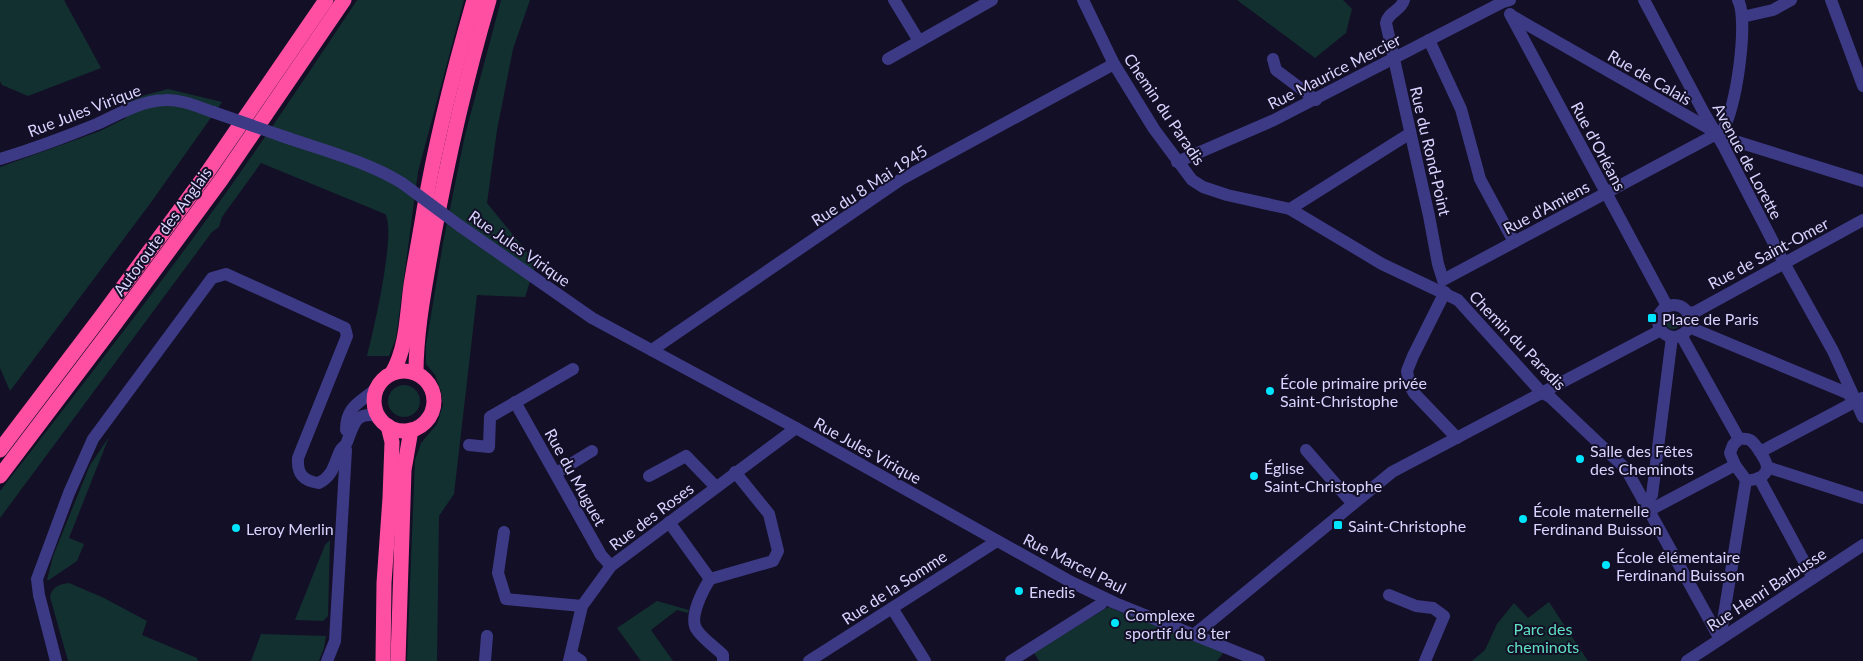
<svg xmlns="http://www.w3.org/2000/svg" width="1863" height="661" viewBox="0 0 1863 661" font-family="Lato,sans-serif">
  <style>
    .green { fill: #12302f }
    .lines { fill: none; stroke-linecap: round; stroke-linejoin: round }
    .minor { stroke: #3d3a85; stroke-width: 12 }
    .highway { stroke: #ff4fa3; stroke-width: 15 }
    .minor-bridge { stroke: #3d3a85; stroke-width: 12 }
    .poi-dot { fill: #00e5ff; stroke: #130f26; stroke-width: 2 }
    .labels { text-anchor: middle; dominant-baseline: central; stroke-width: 4; stroke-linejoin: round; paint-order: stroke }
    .street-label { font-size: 16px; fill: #d9d4ff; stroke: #130f26 }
    .poi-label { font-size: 16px; fill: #d9d4ff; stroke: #130f26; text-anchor: start }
    .park-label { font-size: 16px; fill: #5fe0c0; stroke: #130f26 }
  </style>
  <rect width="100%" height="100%" fill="#130f26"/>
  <g class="green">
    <path d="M0 0H64L101 68 28 96 2 85 0 81Z"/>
    <path d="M357 0H464L418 172 396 338 389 356H367C373 333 397 230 385 214L261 163 222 217 219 227 212 232 0 518V491C67 405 134 319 199 230 254 155 306 77 357 0Z"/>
    <path d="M501 0H530L513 49 497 130 487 203 536 263 525 297 477 295 454 494 439 516 437 661H407L415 460 421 443 437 424 443 405 441 391 435 375 426 364V345L443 243 465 135Z"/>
    <path d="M1237 0H1343L1352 9 1346 33 1315 58Z"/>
    <path d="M168 89 222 102 152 201 10 391 0 368V167L100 131 126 118 123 101Z"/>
    <circle cx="1673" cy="321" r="8"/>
    <circle cx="404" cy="401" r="16"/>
    <path d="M109 437 69 538 84 544 77 561 49 580H47L53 556 90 465Z"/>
    <path d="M330 540 328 616 323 621 295 620 325 545Z"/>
    <path d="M69 583 104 598 147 621 142 635 197 658 198 661H68L50 597C52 587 59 584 69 583Z"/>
    <path d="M657 601 689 610 688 613 677 610 651 630 673 661H641L617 628Z"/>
    <path d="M1549 602 1588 661H1472L1485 650 1497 624 1514 603 1528 618Z"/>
    <path d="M1108 607 1224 652 1217 661H1039L1034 653Z"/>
    <path d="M261 634 326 636 324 648 319 661H251Z"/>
  </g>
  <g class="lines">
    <g class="minor">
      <path d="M894 0 919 41"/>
      <path d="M1083 0 1114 64 1154 129 1192 180 1203 187 1227 195 1290 209 1382 264 1458 300 1542 393 1550 397 1626 469 1720 639"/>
      <path d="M1404 0C1401 11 1388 12 1386 23L1429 216 1438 264 1443 280"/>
      <path d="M1644 0 1704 113 1724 147 1784 263 1833 351 1863 417"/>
      <path d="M1831 0 1863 86"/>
      <path d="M1510 14 1667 306"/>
      <path d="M1512 16 1717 133 1735 141 1863 181"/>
      <path d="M1742 17 1773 10 1791 0"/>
      <path d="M1429 40 1461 109 1480 179 1514 242"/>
      <path d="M888 59 992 0"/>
      <path d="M1273 59 1276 70 1316 100"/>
      <path d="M282 136C322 150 366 161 402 183"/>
      <path d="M0 159C33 149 65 137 97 124 119 114 140 101 165 100 181 99 198 107 213 112"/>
      <path d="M1177 162 1274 120 1503 2 1510 0"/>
      <path d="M1290 209 1409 134"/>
      <path d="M460 226 592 318 796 428 1071 582 1115 603 1259 661"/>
      <path d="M1443 280 1722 131C1736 112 1749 20 1738 0"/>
      <path d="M1445 292 1413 356 1407 371 1409 384 1414 393 1457 438"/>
      <circle cx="1674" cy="321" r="16"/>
      <path d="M1688 313 1695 312 1863 220"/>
      <path d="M1689 327 1847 393 1855 401"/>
      <path d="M1681 335 1739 439"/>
      <path d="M652 350 900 180 1114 64"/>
      <path d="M515 402 601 555 611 566"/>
      <path d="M346 430C346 405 362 402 377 388"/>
      <path d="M1739 439C1743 439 1746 438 1750 440 1755 443 1767 461 1767 467 1767 477 1754 481 1746 480L1735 465 1730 453 1733 445Z"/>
      <path d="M469 445 489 447 490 417 573 369"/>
      <path d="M1306 450 1353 504"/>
      <path d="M1760 452 1862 398"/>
      <path d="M1767 467 1863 498"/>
      <path d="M556 473 592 451"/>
      <path d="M649 476 686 456 716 487"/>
      <path d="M1759 478 1813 578"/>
      <path d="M1646 503 1652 495 1672 337"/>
      <path d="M1650 510 1735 465"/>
      <path d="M669 522 710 579C703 590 688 618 697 630 703 639 715 647 723 655V661"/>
      <path d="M504 532 498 573 506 599 582 606"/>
      <path d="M710 579 773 561 778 551 769 514 735 472"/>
      <path d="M1389 595 1416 606 1433 608 1444 616 1425 661"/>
      <path d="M892 608 925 661"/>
      <path d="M1195 634 1392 472 1661 330"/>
      <path d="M1720 639 1746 480"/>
      <path d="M571 654 581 661"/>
      <path d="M56 661 39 595 37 579 69 493 93 439 212 278 226 274 345 328 347 336 298 458C297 474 303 481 319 483 333 476 334 464 340 451 342 447 346 446 347 442 354 424 355 411 379 416"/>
      <path d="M327 661 335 641 346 450"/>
      <path d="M485 661 487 636"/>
      <path d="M569 661 582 606 611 566 796 428"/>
      <path d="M809 661 997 541"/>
      <path d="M1011 661 1101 604 1104 598"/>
      <path d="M1687 661 1863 545"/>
    </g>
    <g class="highway">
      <circle cx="404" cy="401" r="30"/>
      <path d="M392 373C407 348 407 314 411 285 415 260 420 235 424 210 436 139 454 69 474 0"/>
      <path d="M416 373C416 330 425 286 432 245 447 162 465 81 489 0"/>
      <path d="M0 450 100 318 207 173 326 0"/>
      <path d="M0 476 112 328 221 180 344 0"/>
      <path d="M383 661 384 583 390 498 392 442 388 426"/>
      <path d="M398 661 404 470 411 430"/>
    </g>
    <g class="minor-bridge">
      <path d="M213 112 282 136"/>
      <path d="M402 183 460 226"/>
    </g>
  </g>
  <g class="poi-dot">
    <rect x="1647" y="313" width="10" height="10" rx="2.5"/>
    <circle cx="1270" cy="391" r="5"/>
    <circle cx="1580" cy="459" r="5"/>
    <circle cx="1254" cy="476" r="5"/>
    <circle cx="1523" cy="519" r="5"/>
    <rect x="1333" y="520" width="10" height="10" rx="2.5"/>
    <circle cx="236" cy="528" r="5"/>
    <circle cx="1606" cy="565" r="5"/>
    <circle cx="1019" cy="591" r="5"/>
    <circle cx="1115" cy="623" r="5"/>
  </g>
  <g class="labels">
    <g class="street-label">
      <text transform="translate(1334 71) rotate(-27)">Rue Maurice Mercier</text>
      <text transform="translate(1650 77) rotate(30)">Rue de Calais</text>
      <text transform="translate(1165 109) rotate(56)">Chemin du Paradis</text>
      <text transform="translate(84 110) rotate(-21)">Rue Jules Virique</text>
      <text transform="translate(1599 146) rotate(62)">Rue d'Orléans</text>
      <text transform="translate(1431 151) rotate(77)">Rue du Rond-Point</text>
      <text transform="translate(1748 161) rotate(62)">Avenue de Lorette</text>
      <text transform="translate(869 185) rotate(-33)">Rue du 8 Mai 1945</text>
      <text transform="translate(1546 207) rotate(-28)">Rue d'Amiens</text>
      <text transform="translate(162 231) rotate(-54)">Autoroute des Anglais</text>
      <text transform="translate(520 248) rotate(35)">Rue Jules Virique</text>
      <text transform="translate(1768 253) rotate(-28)">Rue de Saint-Omer</text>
      <text transform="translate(1518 340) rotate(46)">Chemin du Paradis</text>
      <text transform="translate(868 450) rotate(29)">Rue Jules Virique</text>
      <text transform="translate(576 477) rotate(61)">Rue du Muguet</text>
      <text transform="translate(651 516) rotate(-37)">Rue des Roses</text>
      <text transform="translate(1075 563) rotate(27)">Rue Marcel Paul</text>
      <text transform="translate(894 587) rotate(-33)">Rue de la Somme</text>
      <text transform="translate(1766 589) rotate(-33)">Rue Henri Barbusse</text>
    </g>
    <g class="poi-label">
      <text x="1662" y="318">Place de Paris</text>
      <text x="1280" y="382">École primaire privée<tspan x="1280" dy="18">Saint-Christophe</tspan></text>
      <text x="1590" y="450">Salle des Fêtes<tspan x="1590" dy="18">des Cheminots</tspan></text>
      <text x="1264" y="467">Église<tspan x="1264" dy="18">Saint-Christophe</tspan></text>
      <text x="1533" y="510">École maternelle<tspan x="1533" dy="18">Ferdinand Buisson</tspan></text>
      <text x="1348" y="525">Saint-Christophe</text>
      <text x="246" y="528">Leroy Merlin</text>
      <text x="1616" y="556">École élémentaire<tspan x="1616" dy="18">Ferdinand Buisson</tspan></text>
      <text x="1029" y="591">Enedis</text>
      <text x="1125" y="614">Complexe<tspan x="1125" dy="18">sportif du 8 ter</tspan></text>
    </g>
    <g class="park-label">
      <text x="1543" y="628">Parc des<tspan x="1543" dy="18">cheminots</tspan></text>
    </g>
  </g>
</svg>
